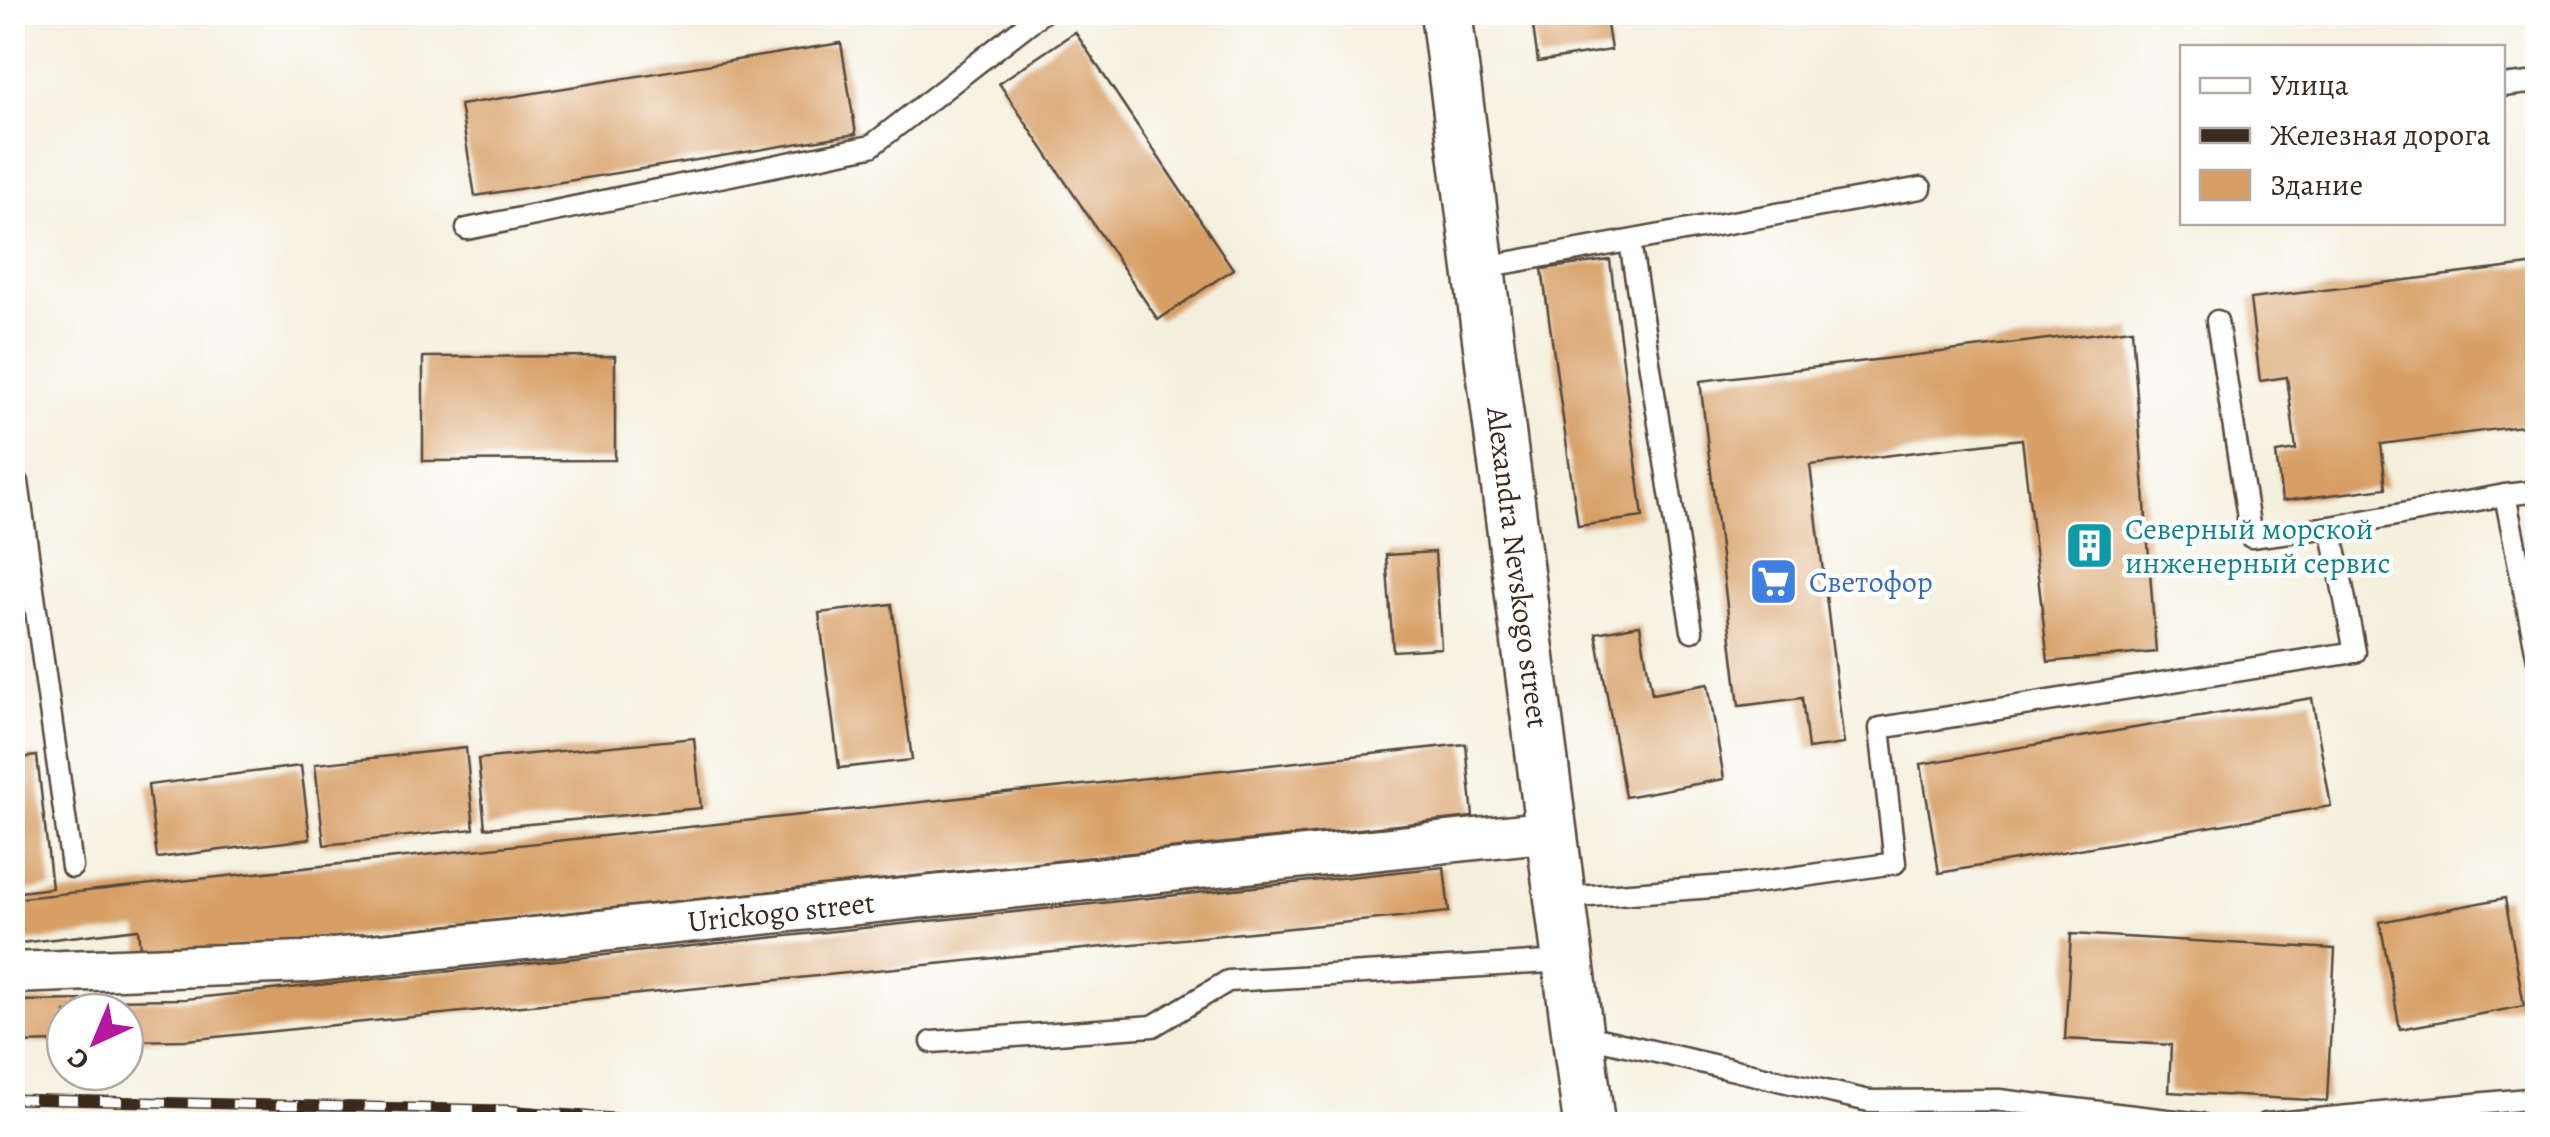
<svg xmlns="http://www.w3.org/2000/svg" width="2550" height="1137" viewBox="0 0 2550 1137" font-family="Alegreya,serif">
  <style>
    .building { fill: #d79f65 }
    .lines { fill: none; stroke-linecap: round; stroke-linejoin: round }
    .service-casing { stroke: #57483b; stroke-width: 25 }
    .minor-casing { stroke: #57483b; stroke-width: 45 }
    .tertiary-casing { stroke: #57483b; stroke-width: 55 }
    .service { stroke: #fff; stroke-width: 20 }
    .minor { stroke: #fff; stroke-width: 40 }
    .tertiary { stroke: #fff; stroke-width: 50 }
    .rail-casing { stroke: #3b2a1e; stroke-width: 11 }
    .rail { stroke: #fff; stroke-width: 8; stroke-dasharray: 22; stroke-linecap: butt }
    .labels { text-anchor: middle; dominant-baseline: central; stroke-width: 9; stroke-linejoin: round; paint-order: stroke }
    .culture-label { font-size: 30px; fill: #0d838f; stroke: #fff; text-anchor: start }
    .street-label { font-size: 30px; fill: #3b2a1e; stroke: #fff }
    .shop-label { font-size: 30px; fill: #366cbe; stroke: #fff; text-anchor: start }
  </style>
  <rect width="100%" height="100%" fill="#fff"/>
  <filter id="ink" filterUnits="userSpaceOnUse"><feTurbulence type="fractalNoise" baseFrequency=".01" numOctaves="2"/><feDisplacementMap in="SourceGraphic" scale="20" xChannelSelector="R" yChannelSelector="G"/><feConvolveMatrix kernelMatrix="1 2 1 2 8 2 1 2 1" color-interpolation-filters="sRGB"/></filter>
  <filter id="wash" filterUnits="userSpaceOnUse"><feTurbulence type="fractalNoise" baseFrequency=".0048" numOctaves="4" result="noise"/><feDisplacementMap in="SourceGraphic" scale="40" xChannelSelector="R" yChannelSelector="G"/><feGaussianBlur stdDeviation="2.25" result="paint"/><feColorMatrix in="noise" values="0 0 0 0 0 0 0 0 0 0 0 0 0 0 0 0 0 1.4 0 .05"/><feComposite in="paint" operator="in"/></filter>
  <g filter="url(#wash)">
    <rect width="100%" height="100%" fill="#f4f0de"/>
    <g id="blocks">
      <g class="building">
        <path d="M1531 12H1605L1611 50 1538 62Z"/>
        <path d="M1075 32 1233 269 1158 320 999 83Z"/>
        <path d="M841 43 856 134 475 196 460 105Z"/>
        <path d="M1610 260 1643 517 1578 526 1542 269Z"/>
        <path d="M2538 264V424L2381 444 2386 488 2282 501 2276 453 2296 450 2287 377 2260 381 2250 299Z"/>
        <path d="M2132 329 2156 652 2048 662 2022 439 1810 465 1844 744 1808 749 1802 698 1739 706 1700 381Z"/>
        <path d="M615 356V460L423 461V357Z"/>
        <path d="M1435 552 1441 648 1393 651 1386 555Z"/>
        <path d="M892 604 912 760 839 768 819 613Z"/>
        <path d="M1640 625 1652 694 1708 684 1724 779 1625 797 1596 633Z"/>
        <path d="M2312 698 2331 806 1939 873 1921 764Z"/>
        <path d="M694 738 701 808 485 828 478 759Z"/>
        <path d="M1466 744 1473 817 141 958 138 929 12 944V899Z"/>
        <path d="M466 748 474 829 324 845 315 764Z"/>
        <path d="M37 756 52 888 12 893V759Z"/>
        <path d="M301 766 310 839 157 858 148 785Z"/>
        <path d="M1444 867 1449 912 186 1040 125 1041V1012H65V1042L12 1043V1001L185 999Z"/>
        <path d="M2505 898 2524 1006 2400 1029 2380 922Z"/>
        <path d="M2071 934 2335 949 2327 1101 2169 1092 2171 1045 2065 1039Z"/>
      </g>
    </g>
  </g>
  <g filter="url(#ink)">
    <use href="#blocks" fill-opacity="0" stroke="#57483b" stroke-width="2.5"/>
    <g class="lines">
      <defs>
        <g id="service">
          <path d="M2502 86 2538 82"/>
          <path d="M467 229 871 146 1043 12"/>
          <path d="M1630 242 1692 631"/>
          <path d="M1479 268 1921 188"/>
          <path d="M2217 321 2251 537 2331 527"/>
          <path d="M12 482H18L72 867"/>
          <path d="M2538 491 2505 495 2538 660"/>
          <path d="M1562 898 1741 885 1895 863 1880 728 2355 652 2331 527 2505 495"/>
          <path d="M1578 1034 1869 1101 1999 1100 2201 1124"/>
          <path d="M932 1042 1153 1026 1228 981 1566 961"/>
          <path d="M2266 1124 2538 1098"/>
        </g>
        <g id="minor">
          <path id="s1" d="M12 973 305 962 1552 831"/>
        </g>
        <g id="tertiary">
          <path id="s2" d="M1446 12 1589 1124"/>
        </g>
      </defs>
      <use href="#service" class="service-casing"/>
      <use href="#minor" class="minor-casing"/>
      <use href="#tertiary" class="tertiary-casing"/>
      <use href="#service" class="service"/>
      <use href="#minor" class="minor"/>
      <use href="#tertiary" class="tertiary"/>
      <defs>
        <path id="rail" d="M12 1099 506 1110 693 1124"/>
      </defs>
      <use href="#rail" class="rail-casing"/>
      <use href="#rail" class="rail"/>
    </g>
  </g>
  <defs>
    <symbol id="building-square" viewBox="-11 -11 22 22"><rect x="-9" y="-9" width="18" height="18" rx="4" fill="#0f9aa8" stroke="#fff"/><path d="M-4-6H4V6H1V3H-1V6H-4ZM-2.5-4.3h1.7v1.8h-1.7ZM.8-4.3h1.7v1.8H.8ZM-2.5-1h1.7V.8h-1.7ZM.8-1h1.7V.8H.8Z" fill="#fff"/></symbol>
    <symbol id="supermarket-square" viewBox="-11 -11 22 22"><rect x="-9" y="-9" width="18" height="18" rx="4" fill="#3f7fe0" stroke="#fff"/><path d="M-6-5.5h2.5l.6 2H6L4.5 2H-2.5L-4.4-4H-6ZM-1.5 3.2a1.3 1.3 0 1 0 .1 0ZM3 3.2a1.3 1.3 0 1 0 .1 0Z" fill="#fff"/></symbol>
  </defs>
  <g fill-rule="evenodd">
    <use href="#building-square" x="2062" y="518" width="55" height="55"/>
    <use href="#supermarket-square" x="1746" y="554" width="55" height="55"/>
  </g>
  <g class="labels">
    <g class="culture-label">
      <text x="2125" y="529">Северный морской<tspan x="2125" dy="34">инженерный сервис</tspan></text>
    </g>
    <g class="street-label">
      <text stroke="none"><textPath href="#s2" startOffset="560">Alexandra Nevskogo street</textPath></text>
      <text stroke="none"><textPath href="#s1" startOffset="772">Urickogo street</textPath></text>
    </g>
    <g class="shop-label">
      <text x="1809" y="582">Светофор</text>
    </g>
  </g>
  <rect width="2550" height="1137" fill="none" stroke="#fff" stroke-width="50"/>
  <rect x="2180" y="45" width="325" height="180" fill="#ffffff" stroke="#b1aaa5" stroke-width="2.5"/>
  <rect x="2200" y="78" width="50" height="15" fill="#ffffff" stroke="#b1aaa5" stroke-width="2.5"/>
  <text x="2270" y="95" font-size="30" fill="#3b2a1e">Улица</text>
  <rect x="2200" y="128" width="50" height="15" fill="#3b2a1e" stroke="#b1aaa5" stroke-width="2.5"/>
  <text x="2270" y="145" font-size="30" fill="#3b2a1e">Железная дорога</text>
  <rect x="2200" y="170" width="50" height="30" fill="#d79f65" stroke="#b1aaa5" stroke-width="2.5"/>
  <text x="2270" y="195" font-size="30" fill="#3b2a1e">Здание</text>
  <g transform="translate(95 1042) rotate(224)"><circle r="48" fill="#ffffff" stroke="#b1aaa5" stroke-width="2.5"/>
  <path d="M0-8L18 38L0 25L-18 38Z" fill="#b5179e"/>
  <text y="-15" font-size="28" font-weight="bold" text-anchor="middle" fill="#3b2a1e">С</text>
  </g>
</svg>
